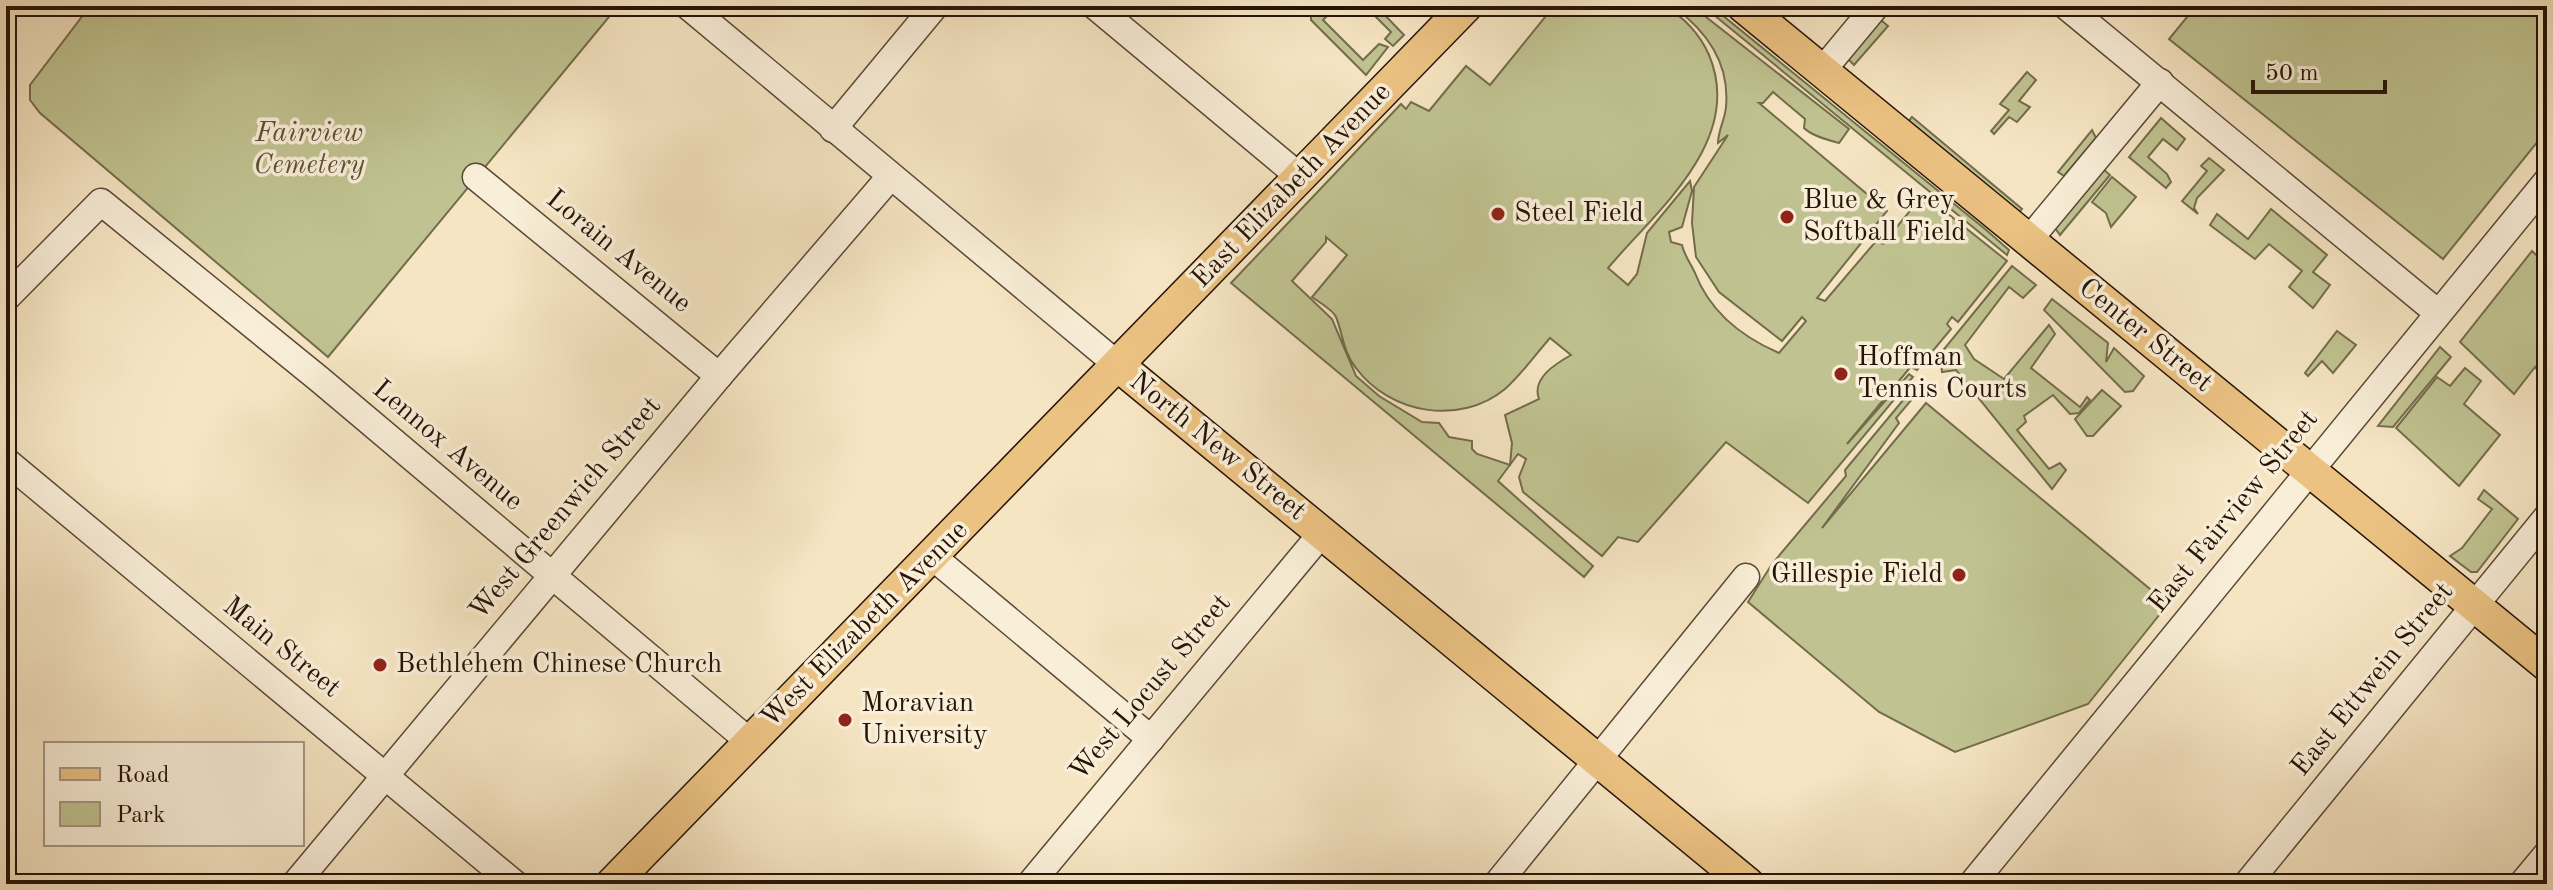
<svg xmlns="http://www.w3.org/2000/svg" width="2553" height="890" viewBox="0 0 2553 890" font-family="'Old Standard TT',serif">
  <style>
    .green { fill: #c0c391; stroke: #736c4c; stroke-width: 2; fill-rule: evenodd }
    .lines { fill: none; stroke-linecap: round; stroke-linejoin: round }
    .minor-casing { stroke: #5a4836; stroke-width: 29 }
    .major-casing { stroke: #261407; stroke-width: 35 }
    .minor { stroke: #f9eed8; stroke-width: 26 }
    .major { stroke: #ebc282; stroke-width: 32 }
    .poi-dot { fill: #8f2418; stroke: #f9eed8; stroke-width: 3 }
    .labels { text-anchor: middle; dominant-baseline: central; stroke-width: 7; stroke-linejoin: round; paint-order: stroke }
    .park-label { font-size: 28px; font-style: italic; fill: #5c5137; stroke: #f9eed8 }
    .street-label { font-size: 28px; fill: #261407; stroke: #f9eed8 }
    .poi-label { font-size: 28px; fill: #261407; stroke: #f9eed8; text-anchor: start }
  </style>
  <rect width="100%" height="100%" fill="#f6e5c3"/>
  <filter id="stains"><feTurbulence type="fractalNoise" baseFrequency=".0025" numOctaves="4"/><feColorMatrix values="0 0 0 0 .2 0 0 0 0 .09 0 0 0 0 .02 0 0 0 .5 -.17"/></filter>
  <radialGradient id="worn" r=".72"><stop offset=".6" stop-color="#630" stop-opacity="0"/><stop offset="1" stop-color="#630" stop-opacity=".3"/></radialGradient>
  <g class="green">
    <path d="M90 6H618L328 357 40 113 30 100V85Z"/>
    <path d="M1324 6 1336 7 1323 20 1363 60 1379 44 1388 47 1366 75 1311 20V15Z"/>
    <path d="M1365 6 1382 12 1404 35 1393 46 1385 39 1391 32Z"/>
    <path d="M1554 6C1577 6 1646 0 1664 7 1683 15 1701 36 1709 55 1745 140 1657 210 1608 268L1628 285 1637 274 1647 233 1690 181 1692 191 1682 227 1669 232 1671 242 1682 245C1684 255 1691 264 1695 273 1710 312 1742 337 1779 353L1806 321 1802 317 1782 341 1719 292 1696 257 1692 223 1694 187 1728 135 1718 143C1718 131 1725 119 1726 107 1730 62 1706 31 1673 6H1692L1849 129 1839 143C1828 140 1812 136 1804 128L1805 119 1773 92 1763 103H1759L1887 211 1817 298 1825 301 1877 240 1883 244 1913 207 1916 209 1927 197 2007 261 1958 322 1952 317 1947 324 1951 329 1917 370 1913 368 1922 353 1847 444 1909 374 1913 377 1808 503 1726 442 1638 542 1618 537 1602 556 1523 492 1519 477 1526 459 1518 454 1498 481 1593 566 1584 577 1231 283 1401 104 1406 109 1411 102 1429 111 1466 66 1490 85ZM1326 237 1347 255 1312 297C1319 302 1333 310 1336 317 1343 334 1343 352 1356 368 1390 414 1460 426 1505 389 1522 374 1535 355 1550 338L1571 355C1557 363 1531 378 1539 399L1505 415 1512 443 1510 465 1477 454 1472 449V441L1449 437 1439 423 1422 422 1379 396 1356 376 1332 319 1292 281 1326 242Z"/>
    <path d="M1703 6H1711L1985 229 2009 250 2007 255Z"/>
    <path d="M2196 6H2547V130L2443 259 2169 39Z"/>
    <path d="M1881 20 1888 26 1854 65 1848 59Z"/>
    <path d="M2027 72 2036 80 2019 101 2030 107 2017 122 2009 117 1994 134 1991 131 2009 110 2000 104Z"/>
    <path d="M1912 117 2022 209 2018 214 1907 123Z"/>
    <path d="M2161 118 2185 139 2177 150 2163 139 2148 157 2167 174 2171 182 2166 188 2129 157Z"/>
    <path d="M2092 130 2096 138 2064 176 2058 172Z"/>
    <path d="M2209 158 2224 170 2197 198 2194 208 2198 214 2182 201 2207 171 2201 166Z"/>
    <path d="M2103 169 2110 175 2060 235 2055 228Z"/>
    <path d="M2112 177 2136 197 2111 227 2106 213 2092 202Z"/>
    <path d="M2271 209 2327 255 2313 272 2330 285 2313 308 2289 287 2302 271 2269 244 2255 259 2210 225 2217 214 2248 239Z"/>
    <path d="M2532 251 2547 265V364L2541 359 2536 367 2547 373V394L2539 386 2544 378 2535 367 2514 394 2460 342Z"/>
    <path d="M2012 266 2036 285 2023 298 2009 287 1965 345 1974 359 2004 379 2049 325 2055 334 2031 368 2080 407 2087 397 2090 400 2079 413 2070 414 2053 395 2024 416 2026 422 2017 430 2049 469 2060 463 2066 470 2052 489 1956 370 1942 372 1940 354Z"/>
    <path d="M2052 299 2108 343 2106 362 2114 348 2144 376 2133 391 2125 392 2044 310Z"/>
    <path d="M2337 331 2356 345 2333 373 2322 361 2308 376 2305 373Z"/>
    <path d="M2440 347 2451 357 2393 427 2378 426Z"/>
    <path d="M2465 368 2481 381 2464 404 2500 435 2459 486 2396 428 2437 377 2450 386Z"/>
    <path d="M2102 390 2121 406 2093 436H2087L2075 419Z"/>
    <path d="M1909 393 1914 397 1896 418 1899 423 1822 528 1926 403 2168 604 2088 704 1955 752 1879 712 1748 602 1772 564 1846 476 1845 470Z"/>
    <path d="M2484 490 2518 519 2477 572H2471L2450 556 2462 548 2492 509 2478 499Z"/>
  </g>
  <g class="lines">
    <defs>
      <g id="minor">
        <path d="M688 6 1119 366"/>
        <path d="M1095 6 1300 177"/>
        <path d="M2066 6 2438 313"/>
        <path d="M1822 71 1876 6"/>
        <path d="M833 129 935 6"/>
        <path d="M476 177 719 376"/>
        <path d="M2028 241 2160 82"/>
        <path d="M6 298 101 202 319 379 750 742"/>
        <path d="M6 461 515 884"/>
        <path d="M933 557 1151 739"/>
        <path d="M295 884 719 376 890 177"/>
        <path d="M1030 884 1322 533"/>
        <path d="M1497 884 1746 577"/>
        <path d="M1972 884 2547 181"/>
        <path d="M2247 884 2547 517"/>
        <path d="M2522 884 2547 854"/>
      </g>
      <g id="major">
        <path d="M1743 6 2547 665"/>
        <path d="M1119 366 1748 884"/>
        <path d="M612 884 1466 6"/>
      </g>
    </defs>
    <use href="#minor" class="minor-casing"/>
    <use href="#major" class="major-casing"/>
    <use href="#minor" class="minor"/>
    <use href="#major" class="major"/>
  </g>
  <g class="poi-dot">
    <circle cx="1498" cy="214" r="8"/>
    <circle cx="1787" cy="217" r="8"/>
    <circle cx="1841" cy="374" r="8"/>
    <circle cx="1959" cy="575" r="8"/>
    <circle cx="380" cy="665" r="8"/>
    <circle cx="845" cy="720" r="8"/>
  </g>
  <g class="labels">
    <g class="park-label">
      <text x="309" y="134">Fairview<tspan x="309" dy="32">Cemetery</tspan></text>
    </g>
    <g class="street-label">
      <text transform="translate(1292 186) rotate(-46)">East Elizabeth Avenue</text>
      <text transform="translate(618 252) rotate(39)">Lorain Avenue</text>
      <text transform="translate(2145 336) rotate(39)">Center Street</text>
      <text transform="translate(447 446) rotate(40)">Lennox Avenue</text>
      <text transform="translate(1217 447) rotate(39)">North New Street</text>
      <text transform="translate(566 509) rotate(-50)">West Greenwich Street</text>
      <text transform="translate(2234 512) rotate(-51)">East Fairview Street</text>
      <text transform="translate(865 625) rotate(-45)">West Elizabeth Avenue</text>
      <text transform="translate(281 648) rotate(39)">Main Street</text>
      <text transform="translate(2373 680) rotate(-51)">East Ettwein Street</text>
      <text transform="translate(1151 688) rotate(-50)">West Locust Street</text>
    </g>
    <g class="poi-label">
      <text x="1803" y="201">Blue &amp; Grey<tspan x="1803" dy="32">Softball Field</tspan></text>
      <text x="1514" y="214">Steel Field</text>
      <text x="1857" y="358">Hoffman<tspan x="1857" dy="32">Tennis Courts</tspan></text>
      <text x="1943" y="575" text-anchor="end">Gillespie Field</text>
      <text x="396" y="665">Bethlehem Chinese Church</text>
      <text x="861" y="704">Moravian<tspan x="861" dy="32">University</tspan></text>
    </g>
  </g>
  <rect width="2553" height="890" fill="none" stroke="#f6e5c3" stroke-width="32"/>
  <rect x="8" y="8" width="2537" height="874" fill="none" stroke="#261407" stroke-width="4"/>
  <rect x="16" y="16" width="2521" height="858" fill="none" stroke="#261407" stroke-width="2"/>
  <rect x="44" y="742" width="260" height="104" fill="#f9eed8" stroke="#a59784" stroke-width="2"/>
  <rect x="60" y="768" width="40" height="12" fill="#ebc282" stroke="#a59784" stroke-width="2"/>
  <text x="116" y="782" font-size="24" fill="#261407">Road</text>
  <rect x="60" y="802" width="40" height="24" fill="#c0c391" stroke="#a59784" stroke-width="2"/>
  <text x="116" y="822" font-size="24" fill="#261407">Park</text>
  <path d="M2253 80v12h132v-12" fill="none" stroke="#261407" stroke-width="4"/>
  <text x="2265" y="80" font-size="24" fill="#261407" stroke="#f9eed8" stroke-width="6" paint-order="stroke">50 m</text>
  <rect width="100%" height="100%" filter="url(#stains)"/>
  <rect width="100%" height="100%" fill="url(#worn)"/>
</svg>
